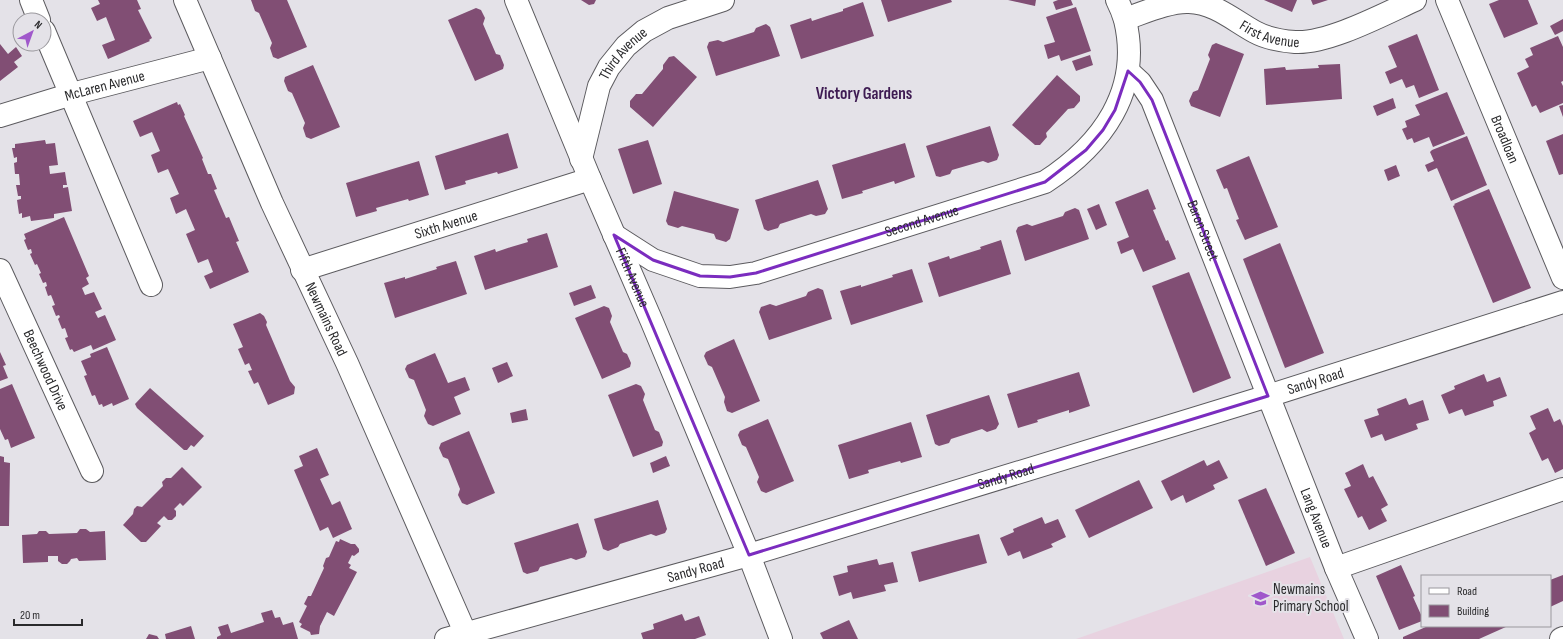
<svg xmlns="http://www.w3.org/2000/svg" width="1563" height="639" viewBox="0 0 1563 639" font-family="'Sofia Sans Condensed',sans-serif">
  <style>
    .education { fill: #e8d2e0 }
    .building { fill: #814e74 }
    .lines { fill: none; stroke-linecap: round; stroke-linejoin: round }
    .minor-casing { stroke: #5c5b5f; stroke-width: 24 }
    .major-casing { stroke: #5c5b5f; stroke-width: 24 }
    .minor { stroke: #fff; stroke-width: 22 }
    .major { stroke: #fff; stroke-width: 22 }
    .marked { fill: none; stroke: #7b2cbf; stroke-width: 3; stroke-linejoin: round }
    .labels { text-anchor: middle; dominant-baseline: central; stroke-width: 4; stroke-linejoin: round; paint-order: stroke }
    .street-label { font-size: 15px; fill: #2a2a2c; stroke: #e4e2e8 }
    .poi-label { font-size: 15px; fill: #2a2a2c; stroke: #e4e2e8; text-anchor: start }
    .quarter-label { font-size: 17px; font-weight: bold; fill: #3e1b52; stroke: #e4e2e8 }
  </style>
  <rect width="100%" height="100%" fill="#e4e2e8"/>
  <path class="education" d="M1310 557 1344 639H1076Z"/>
  <g class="building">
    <path d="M98 0H137L141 9 138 10 152 38 149 40 150 41 108 59 102 45 115 40 106 17 97 21 91 8 100 4Z"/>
    <path d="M251 0H287L307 47 278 59 273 57 270 48 272 43 259 13 255 11Z"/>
    <path d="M581 0H596L594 4 589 5Z"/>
    <path d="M881 0H951L952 2 888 22Z"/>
    <path d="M1008 0H1036L1035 6Z"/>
    <path d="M1058 0H1071L1073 5 1056 10 1053 2Z"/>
    <path d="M1264 0H1297L1292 12Z"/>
    <path d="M1311 0H1328L1313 5Z"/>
    <path d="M1499 0H1528L1538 24 1504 38 1489 4Z"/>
    <path d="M863 2 874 36 801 59 790 25 811 18 812 21 827 16 843 11V9Z"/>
    <path d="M1076 7 1091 51 1061 61 1059 55 1048 59 1044 45 1055 42 1046 17Z"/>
    <path d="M476 8 481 10 485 18 483 24 496 54 500 55 504 65 503 69 475 81 448 20Z"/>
    <path d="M1563 19V31L1555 35 1550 26Z"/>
    <path d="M766 24 770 27 780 56 716 76 707 47 709 42 718 40 723 42 754 32 756 28Z"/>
    <path d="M1417 34 1439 90 1419 98 1414 85 1406 88 1402 79 1390 84 1385 72 1397 67 1388 46Z"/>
    <path d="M1558 36 1563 47V81L1561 82 1563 86V103L1540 113 1536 105 1532 107 1517 73 1529 67 1525 59 1533 55 1530 48Z"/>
    <path d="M1216 43 1244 54 1220 117 1191 106 1189 101 1193 92 1198 90 1210 59 1208 55 1212 45Z"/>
    <path d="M0 44 8 54 16 47 22 56 14 62 18 67 0 81Z"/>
    <path d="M1090 55 1093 65 1076 71 1072 61Z"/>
    <path d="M674 56 697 77 653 127 630 107V101L636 94H642L663 69V65L669 57Z"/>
    <path d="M1340 64 1342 99 1266 105 1264 69 1285 67 1286 70 1302 69 1319 68 1318 65Z"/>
    <path d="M313 65 340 127 311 139 306 137 303 128 305 123 292 93 288 91 284 81 285 77Z"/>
    <path d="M1057 75 1080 96V101L1074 108 1068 109 1046 133 1047 137 1040 145H1035L1012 125Z"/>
    <path d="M1447 92 1465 134 1433 147 1429 137 1414 143 1412 138 1407 140 1402 129 1407 127 1405 121 1420 115 1415 105Z"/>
    <path d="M1393 98 1396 108 1377 116 1373 106Z"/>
    <path d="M177 102 178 105 180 104 185 115 184 116 203 158 202 159 208 174H211L217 189 214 190 226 218 229 217 239 241 236 242 249 272 210 289 204 276 213 272 208 259 198 263 186 234 195 230 186 209 176 214 170 198 179 194 168 169 158 173 151 155 160 151 152 132 140 137 133 121Z"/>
    <path d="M1563 105V117L1559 106Z"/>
    <path d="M990 126 999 155 997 160 988 163 983 161 952 170 950 174 940 177 936 176 926 146Z"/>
    <path d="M508 133 518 168 498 174 497 172 465 181 466 184 445 190 435 156Z"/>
    <path d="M1563 134V174L1559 175 1546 141Z"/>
    <path d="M1467 136 1487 185 1451 201 1437 168 1428 172 1425 165 1434 161 1430 152 1432 150Z"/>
    <path d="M45 140 46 144 55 143 58 165 49 166 50 174 65 172 67 185H63V188L68 187 72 211 54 214V218L31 221 30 216 22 218V213L19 214 17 200 21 199V196H18L16 185H20L19 174H15L14 163 17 162V157L14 158 12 148H15V144Z"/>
    <path d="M648 140 662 184 633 194 618 149Z"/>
    <path d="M905 143 915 177 895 184 894 181 862 191 863 193 842 199 832 165Z"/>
    <path d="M1249 156 1278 227 1245 240 1236 220 1239 219 1233 204 1227 188 1224 189 1216 170Z"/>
    <path d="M419 161 429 195 409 201 408 199 376 208 377 211 356 217 346 183Z"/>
    <path d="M1396 165 1400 176 1388 181 1384 170Z"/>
    <path d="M818 180 828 209 825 214 816 216 811 214 780 224 778 228 768 231 764 229 755 200Z"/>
    <path d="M1148 189 1156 209 1153 210 1166 241 1168 240 1176 259 1143 272 1133 249 1121 254 1117 242 1129 237 1115 202Z"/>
    <path d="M1489 189 1531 288 1493 303 1453 206 1455 205 1454 204Z"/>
    <path d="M674 191 739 209 730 239 726 242 716 239 714 234 682 226 678 228 668 225 666 221Z"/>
    <path d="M1099 204 1107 225 1096 230 1087 209Z"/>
    <path d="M1075 208 1079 210 1089 239 1025 261 1016 231 1018 227 1027 224 1032 226 1063 216 1065 212Z"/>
    <path d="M64 217 89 276 86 278 89 284 82 288 85 295 94 292 102 309 95 312 98 318 105 315 116 340 93 350 91 345 74 352 72 349 70 350 65 338 68 337 65 328 62 329 58 319 60 317 59 315 56 316 52 306 55 305 51 295 48 296 45 287 47 286 46 282 43 283 39 274 41 273 37 264 35 265 30 254 32 253 31 249 28 250 24 240 26 239 24 234Z"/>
    <path d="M547 233 558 267 485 290 474 256 495 249 496 252 511 247 528 242 527 239Z"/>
    <path d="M1001 240 1011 274 939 297 928 263 949 256 950 259 965 254 981 249 980 247Z"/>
    <path d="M1280 243 1324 353 1285 368 1243 259Z"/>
    <path d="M456 261 467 294 395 318 384 283 405 277V279L437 269 436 267Z"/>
    <path d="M912 269 923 302 851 325 840 291 861 285V287L893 277 892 275Z"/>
    <path d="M1189 272 1231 378 1193 393 1152 286Z"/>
    <path d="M591 285 596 298 574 306 569 293Z"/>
    <path d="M818 288 823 290 832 319 769 340 759 312 761 307 770 304 776 306 806 296 808 292Z"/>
    <path d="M604 306 609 308 612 316 610 322 623 352 627 354 631 363 630 367 602 379 575 318Z"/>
    <path d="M260 313 264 316 267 322 266 325 290 381 295 387 294 394 268 405 258 382 254 384 248 371 252 370 249 363 245 365 238 349 243 347 233 324Z"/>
    <path d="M734 339 760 401 732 413 727 411 724 402 725 397 712 367 708 365 704 356 706 352Z"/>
    <path d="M107 347 129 399 113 406 112 403 103 407 102 404 99 405 95 395 92 396 84 376 87 375 81 361 91 357 90 354Z"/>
    <path d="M0 352 6 365 3 366 8 378 0 381Z"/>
    <path d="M435 353 448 383 465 377 470 390 454 397 461 414 433 426 428 424 424 416 426 410 414 380 409 378 405 369 407 365Z"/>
    <path d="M507 362 513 376 498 383 492 368Z"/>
    <path d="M1079 372 1090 406 1069 413V410L1037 420 1038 422 1018 428 1007 394Z"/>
    <path d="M1484 374 1487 382 1500 377 1507 396 1493 401 1494 406 1465 416 1462 409 1449 414 1441 395 1455 389 1454 386Z"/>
    <path d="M12 384 35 438 11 448 8 439 5 440 0 429V389Z"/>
    <path d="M636 384 641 386 645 394 643 400 655 430 659 432 663 442 662 446 633 457 608 395Z"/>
    <path d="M150 388 204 436 194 447 191 445 187 450H184L137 408 135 404Z"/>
    <path d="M989 395 999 424 996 429 987 432 982 429 951 439 949 443 939 446 935 444 926 415Z"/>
    <path d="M1406 398 1409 405 1423 400 1429 420 1416 424 1418 429 1385 441 1382 434 1371 438 1364 420 1379 415 1377 409Z"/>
    <path d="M1548 408 1554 422 1560 419 1563 426V469L1555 473 1548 458 1542 461 1529 433 1536 429 1530 416Z"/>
    <path d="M526 409 528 420 512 423 510 413Z"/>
    <path d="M768 419 794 481 766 493 761 491 757 482 759 477 746 447 742 445 738 435 740 431Z"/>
    <path d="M911 422 922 457 901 463 900 461 868 470 869 473 849 479 838 445Z"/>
    <path d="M469 431 495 493 467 505 462 503 458 495 460 489 448 459 443 457 439 448 441 443Z"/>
    <path d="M317 448 329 475 320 479 332 505 340 501 352 529 333 538 328 527 320 531 294 470 303 466 299 456Z"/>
    <path d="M0 456 4 457V462L10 463 9 526H0Z"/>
    <path d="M666 456 670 466 653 473 650 463Z"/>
    <path d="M1204 460 1207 466 1219 460 1228 478 1213 485 1215 489 1186 503 1183 495 1171 501 1161 481Z"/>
    <path d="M1363 464 1369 478 1373 476 1388 505 1381 509 1387 521 1369 530 1362 516 1358 518 1344 489 1351 486 1345 473Z"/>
    <path d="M182 467 202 487 183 506 180 503 174 509 176 511V516L172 520H168L164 516 157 523 161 526 146 542H141L123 525 133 514 134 509 137 506 142 507 163 486 162 482 166 478H171Z"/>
    <path d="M1139 480 1153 508 1089 538 1075 510Z"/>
    <path d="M1266 488 1295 553 1266 566 1238 500Z"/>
    <path d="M658 500 667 529 665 533 656 536 651 534 620 544 618 547 608 551 603 549 594 519Z"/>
    <path d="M1042 517 1045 524 1058 519 1066 537 1051 544 1053 547 1023 559 1020 551 1008 556 1000 538 1014 532 1013 529Z"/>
    <path d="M578 523 587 552 585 557 576 560 571 558 540 567 538 571 527 574 523 572 514 543Z"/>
    <path d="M80 529H86L90 532 105 531 106 560 79 561 77 558 71 559 70 561 67 564H62L58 561V556H48V562L23 563 22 535 37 534 39 531H46L49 534 77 533Z"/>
    <path d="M979 534 987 563 919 582 911 552Z"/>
    <path d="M340 539 351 544H355L359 549V552L354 556 352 555 348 563 351 565 349 568 357 572 334 616 327 612 320 626 319 634 311 635 310 632 300 627 302 624 299 622 307 606 304 604 308 596H311L324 568 323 566 326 558 329 557 336 541 339 542Z"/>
    <path d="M877 559 879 565 893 562 898 582 884 585 886 591 853 599 851 592 839 596 833 576 848 572 847 566Z"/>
    <path d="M1401 565 1415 596 1413 597 1422 617V621L1399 630 1376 576Z"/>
    <path d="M1563 575V601L1550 607V580Z"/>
    <path d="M272 610 275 618 280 617 283 625 293 622 298 639H217V637L221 635 218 627 228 624 231 633 264 622 261 613Z"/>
    <path d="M682 614 685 621 699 616 706 635 695 639H643L641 633 654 629 653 624Z"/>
    <path d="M849 620 858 639H823L820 633Z"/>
    <path d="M191 626 195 639H166L165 634Z"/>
    <path d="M1428 626H1508L1479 639H1403V637Z"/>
    <path d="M149 634 157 636 159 639H146Z"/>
  </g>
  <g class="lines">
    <defs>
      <g id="minor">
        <path d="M31 0 39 20"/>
        <path id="s1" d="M185 0 272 203 347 363 468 639"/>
        <path id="s2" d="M516 0 590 179 652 322 749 555 781 639"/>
        <path id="s3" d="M1447 0 1563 278"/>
        <path id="s4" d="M1125 19C1143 13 1170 1 1189 2 1215 3 1233 20 1255 32 1266 38 1282 41 1295 42 1328 44 1384 14 1415 0"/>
        <path d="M44 31 151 285"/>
        <path id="s5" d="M1128 71 1140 82 1152 100 1336 568 1367 639"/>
        <path id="s6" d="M0 116 72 94 210 58"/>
        <path id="s7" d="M581 159 599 86 609 67 626 46 644 31 668 18 723 0"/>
        <path id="s8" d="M614 235 653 260 700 276 730 277 756 273 1045 182C1102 145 1142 91 1125 20 1123 13 1120 6 1117 0"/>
        <path id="s9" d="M0 270 92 471"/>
        <path id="s10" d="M302 270 590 179"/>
        <path d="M1336 568 1563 489"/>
        <path d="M1561 639 1563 638"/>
      </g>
      <g id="major">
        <path id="s11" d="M446 639 749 555 1268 396 1563 302"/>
      </g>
    </defs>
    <use href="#minor" class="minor-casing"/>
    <use href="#major" class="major-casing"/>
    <use href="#minor" class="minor"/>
    <use href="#major" class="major"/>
  </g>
  <path class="marked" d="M1128 71 1140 82 1152 100 1268 396 749 555 614 235 653 260 700 276 730 277 756 273 1045 182 1086 150 1103 130 1115 110Z"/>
  <defs>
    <symbol id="school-bare" viewBox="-9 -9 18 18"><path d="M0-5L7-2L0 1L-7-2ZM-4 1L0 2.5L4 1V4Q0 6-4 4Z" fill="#a058cb" stroke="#e4e2e8" stroke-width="2.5" paint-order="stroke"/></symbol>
  </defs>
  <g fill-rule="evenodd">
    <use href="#school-bare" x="1248" y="586" width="25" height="25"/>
  </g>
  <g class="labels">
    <g class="street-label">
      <text stroke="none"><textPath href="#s4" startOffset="155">First Avenue</textPath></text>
      <text stroke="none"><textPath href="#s7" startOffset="116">Third Avenue</textPath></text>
      <text stroke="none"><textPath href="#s6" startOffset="109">McLaren Avenue</textPath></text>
      <text stroke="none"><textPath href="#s3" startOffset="151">Broadloan</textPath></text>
      <text stroke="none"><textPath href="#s8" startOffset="326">Second Avenue</textPath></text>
      <text stroke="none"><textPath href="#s10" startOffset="151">Sixth Avenue</textPath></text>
      <text stroke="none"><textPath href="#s5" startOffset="178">Baron Street</textPath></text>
      <text stroke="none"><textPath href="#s2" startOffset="301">Fifth Avenue</textPath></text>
      <text stroke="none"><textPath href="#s1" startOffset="349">Newmains Road</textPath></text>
      <text stroke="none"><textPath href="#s9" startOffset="110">Beechwood Drive</textPath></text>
      <text stroke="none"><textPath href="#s11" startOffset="907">Sandy Road</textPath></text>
      <text stroke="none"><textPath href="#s11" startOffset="583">Sandy Road</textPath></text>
      <text stroke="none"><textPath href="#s5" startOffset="487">Lang Avenue</textPath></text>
      <text stroke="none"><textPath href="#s11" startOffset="259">Sandy Road</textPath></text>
    </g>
    <g class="poi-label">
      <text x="1273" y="589">Newmains<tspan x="1273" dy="17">Primary School</tspan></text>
    </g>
    <g class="quarter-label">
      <text x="864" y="94">Victory Gardens</text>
    </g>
  </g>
  <rect x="1421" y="575" width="130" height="52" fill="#e4e2e8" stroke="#9a989d"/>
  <rect x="1429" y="588" width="20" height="6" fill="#ffffff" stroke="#9a989d"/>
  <text x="1457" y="595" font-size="12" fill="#2a2a2c">Road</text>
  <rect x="1429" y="605" width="20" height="12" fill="#814e74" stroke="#9a989d"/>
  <text x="1457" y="615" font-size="12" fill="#2a2a2c">Building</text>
  <g transform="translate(32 32) rotate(41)"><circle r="19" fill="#e4e2e8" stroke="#9a989d"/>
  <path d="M0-3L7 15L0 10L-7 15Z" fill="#a058cb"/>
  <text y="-6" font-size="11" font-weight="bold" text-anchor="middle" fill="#2a2a2c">N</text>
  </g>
  <path d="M14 619v6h68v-6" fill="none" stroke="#2a2a2c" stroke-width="2"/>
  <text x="20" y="619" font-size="12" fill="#2a2a2c" stroke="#e4e2e8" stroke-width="3" paint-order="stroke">20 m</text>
</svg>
